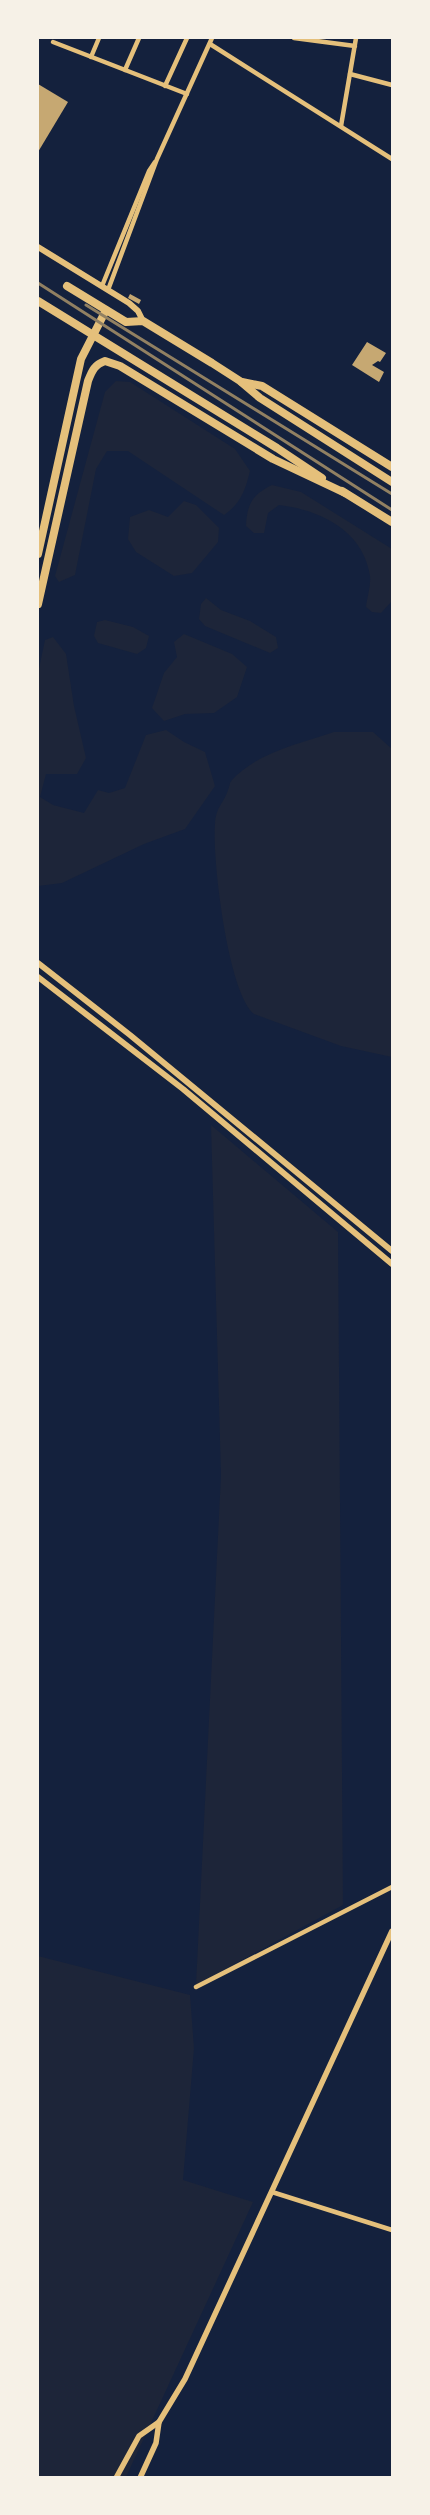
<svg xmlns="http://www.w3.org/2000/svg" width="430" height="2515" viewBox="0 0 430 2515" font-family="Montserrat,sans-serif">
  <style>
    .green { fill: #1d2539 }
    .building { fill: #c6a872 }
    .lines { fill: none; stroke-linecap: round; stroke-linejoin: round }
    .minor { stroke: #e5c07b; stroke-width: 4.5 }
    .tertiary { stroke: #e5c07b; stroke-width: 5.5 }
    .secondary { stroke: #e5c07b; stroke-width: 6 }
    .trunk { stroke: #e5c07b; stroke-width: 8 }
    .rail { stroke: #918062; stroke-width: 3 }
  </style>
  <rect width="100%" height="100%" fill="#14213d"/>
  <g class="green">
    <path d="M116 381 130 382 235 449 250 471C245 491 241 503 224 515L128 451H107L96 469 75 575 59 582 55 576 105 392Z"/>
    <path d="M272 485 301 492 392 549V601L381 613 372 612 366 607C367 598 371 586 370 576 363 530 320 510 279 505L268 513 264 533H254L246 526C247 504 252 495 272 485Z"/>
    <path d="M184 501 196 505 219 528 218 542 192 573 174 576 136 552 128 539 130 517 149 510 168 517Z"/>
    <path d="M206 598 221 610 250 621 276 637 278 648 270 653 205 626 199 619 201 604Z"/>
    <path d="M105 620 133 627 149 636 146 648 137 654 98 643 94 636 97 622Z"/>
    <path d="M184 634 232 654 247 667 237 697 214 713 185 714 164 721 152 708 164 673 177 657 174 642Z"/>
    <path d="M53 637 66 654 74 706 86 758 77 774H46L40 797 53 805 84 813 98 790 109 793 125 788 146 735 166 730 184 742 205 752 215 786 185 829 144 844 62 883 38 886V673L45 640Z"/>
    <path d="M334 732H373L392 749V1057L341 1046 254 1014C228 993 212 859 215 824 216 806 223 805 228 790 230 786 229 783 232 780 258 752 299 744 334 732Z"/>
    <path d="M211 1125 338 1232 343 1905 196 1985 221 1475Z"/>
    <path d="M38 1956 190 1995 194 2048 183 2180 253 2202 126 2477H38Z"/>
  </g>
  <g class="building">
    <path d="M38 84 68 102 38 152Z"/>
    <path d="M130 294 141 300 139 304 128 298Z"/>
    <path d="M367 342 386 353 380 362 378 361 372 365 384 372 379 382 352 365Z"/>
  </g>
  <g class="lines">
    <g class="minor">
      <path d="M294 38 355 46"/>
      <path d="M53 42 187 94"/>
      <path d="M210 44 392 159"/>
      <path d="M91 57 99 38"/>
      <path d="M125 70 139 38"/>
      <path d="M350 74 392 85"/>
      <path d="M165 86 187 38"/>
      <path d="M341 126 356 38"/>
      <path d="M102 286 149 171 155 162"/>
      <path d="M108 290 157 159 212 38"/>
      <path d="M196 1987 392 1887"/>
      <path d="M272 2192 392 2230"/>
    </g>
    <g class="tertiary">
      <path d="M116 2478 139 2436 159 2422"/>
      <path d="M140 2478 156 2443 159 2422 185 2379 392 1931"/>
    </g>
    <g class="secondary">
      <path d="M38 247 129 303 138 311 143 321"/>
      <path d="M38 963 130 1035 392 1251"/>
      <path d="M38 977 183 1089 392 1264"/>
    </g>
    <g class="trunk">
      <path d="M67 286 126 322 143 321 212 363 240 381 260 398 392 482"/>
      <path d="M38 301 277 448 322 478"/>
      <path d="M242 382 262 386 392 467"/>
      <path d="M342 491 392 522"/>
      <path d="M38 554 81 359 106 310"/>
      <path d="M38 604 88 381C92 371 94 365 105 361L120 366 273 459 345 493"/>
    </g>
    <g class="rail">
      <path d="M38 283 392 510"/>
      <path d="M86 305 392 494"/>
    </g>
  </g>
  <rect width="430" height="2515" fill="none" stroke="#f6f1e7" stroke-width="78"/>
</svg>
